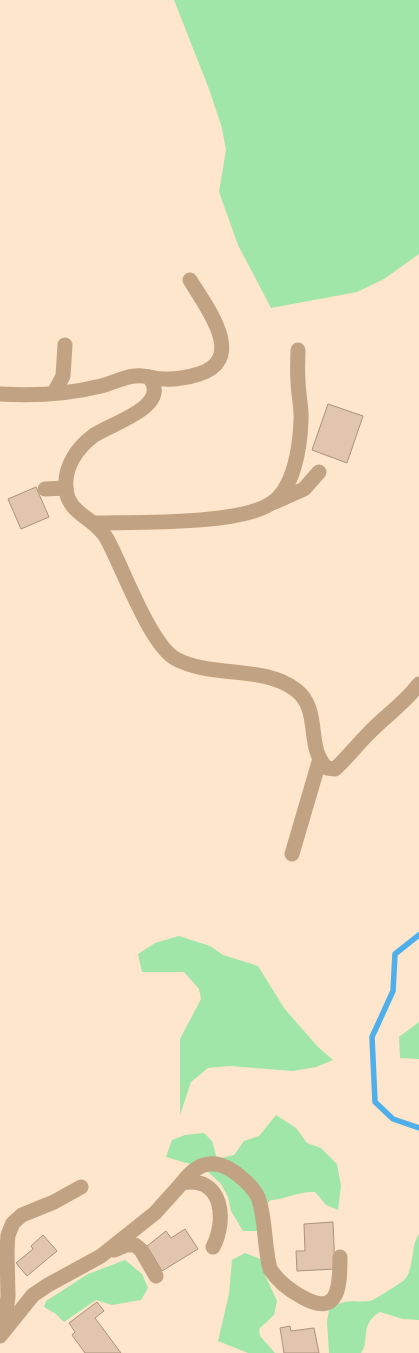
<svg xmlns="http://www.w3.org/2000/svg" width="419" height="1353" viewBox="0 0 419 1353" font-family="Figtree,sans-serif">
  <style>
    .green { fill: #a0e6a8 }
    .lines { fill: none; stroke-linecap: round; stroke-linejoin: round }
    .stream { stroke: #4eafeb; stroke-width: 5.5 }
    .building { fill: #e1c5ae; stroke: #ab927c }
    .minor { stroke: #c1a383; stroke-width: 15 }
  </style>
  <rect width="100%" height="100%" fill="#fde6cb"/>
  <g class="green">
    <path d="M174 0H419V254L384 279 357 292 271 308 238 245 219 192 226 150 222 128 209 89Z"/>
    <path d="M179 936 210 946 223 955 258 966 284 1008 318 1047 333 1060 316 1067 293 1071 229 1066 208 1068 191 1082 180 1115V1039L201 999 199 989 184 972H142L138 954 155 943Z"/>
    <path d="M419 1022V1059L400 1058 399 1037Z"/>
    <path d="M276 1115 296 1128 307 1143 321 1148 337 1164 341 1186 338 1210 326 1205 315 1192C299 1191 286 1199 271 1200L262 1208 257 1231H243L231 1211 228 1197 221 1184 204 1168 166 1157 172 1140 185 1135 204 1133 212 1141 217 1159 234 1155 244 1141 259 1136Z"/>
    <path d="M419 1234V1320L403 1319 380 1312C359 1324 370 1342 361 1353H329L327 1322 329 1310C347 1297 350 1303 370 1301 374 1300 399 1284 403 1281 415 1271 410 1246 419 1234Z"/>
    <path d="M245 1253 263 1260 265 1275 277 1301 274 1315 259 1329 260 1336 275 1353H248L218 1341 229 1294 232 1260Z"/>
    <path d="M125 1260 142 1274 148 1288 141 1300 112 1305 96 1300 64 1322 56 1314 44 1307 46 1301 88 1274Z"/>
  </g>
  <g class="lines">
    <path class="stream" d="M419 935 395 954 393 991 372 1037 375 1102 393 1119 419 1128"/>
  </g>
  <g class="building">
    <path d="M328 404 363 416 347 463 312 450Z"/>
    <path d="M36 487 49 517 21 529 8 499Z"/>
    <path d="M333 1222 335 1269 297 1271 296 1251H305L304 1224Z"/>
    <path d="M185 1229 198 1249 162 1271 147 1246 166 1231 171 1238Z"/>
    <path d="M43 1235 57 1251 27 1276 16 1263 33 1249 31 1246Z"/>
    <path d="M97 1302 104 1311 95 1318 121 1353H85L72 1335 75 1332 69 1323Z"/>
    <path d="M290 1326 291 1331 314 1328 319 1353H284L280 1328Z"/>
  </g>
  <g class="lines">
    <g class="minor">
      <path d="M149 377C166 381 183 379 199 374 248 359 205 305 190 280"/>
      <path d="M54 393 63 376 65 345"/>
      <path d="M0 394C32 396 69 394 101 386 117 382 132 372 149 377 173 407 109 424 93 436 77 448 64 467 66 488 67 514 96 518 107 539 122 566 150 645 176 659 211 678 264 665 296 690 322 710 305 748 327 768L335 769C347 758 357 745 368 734 385 716 404 704 419 684"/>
      <path d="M45 489 66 488"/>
      <path d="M275 502 304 489 319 472"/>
      <path d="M94 523C135 522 237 525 270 504 294 490 300 447 301 421 302 408 298 394 298 380 297 370 298 360 298 350"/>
      <path d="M292 854 319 762"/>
      <path d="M182 1183C201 1157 221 1159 243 1179 249 1184 257 1193 259 1200 266 1223 264 1246 270 1269 278 1281 289 1290 302 1297 339 1318 340 1286 340 1257"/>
      <path d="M114 1250 126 1245H135L141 1250 156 1276"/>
      <path d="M3 1329 8 1297 7 1250 8 1235 13 1223 22 1215 54 1202 81 1187"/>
      <path d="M0 1336 33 1295 48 1285 101 1256 155 1213 182 1183C223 1175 227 1220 213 1247"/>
    </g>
  </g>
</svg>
